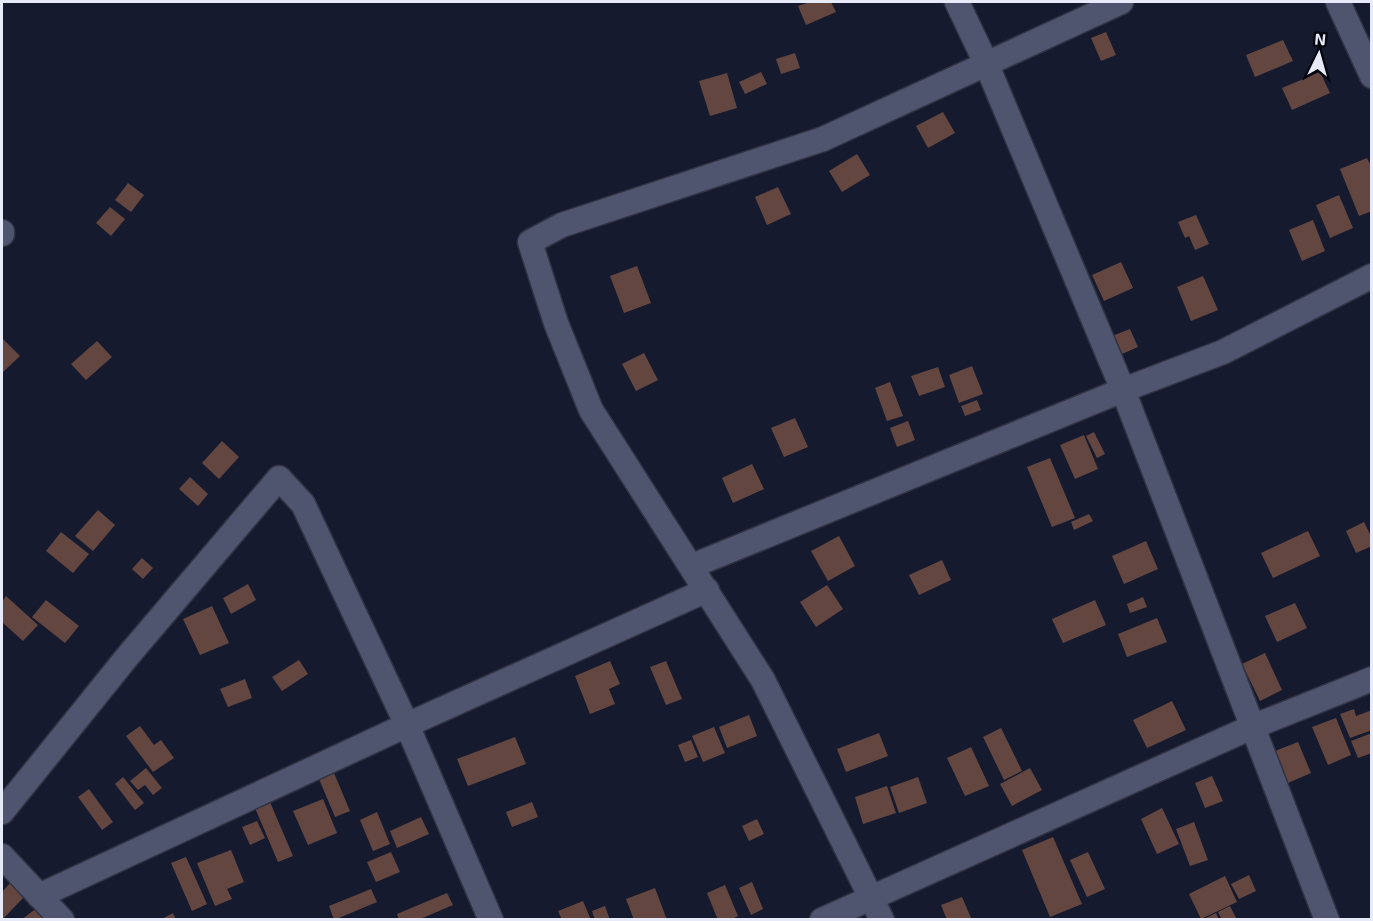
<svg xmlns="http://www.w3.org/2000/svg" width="1373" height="921" viewBox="0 0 1373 921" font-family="'Exo 2',sans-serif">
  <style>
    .building { fill: #634640 }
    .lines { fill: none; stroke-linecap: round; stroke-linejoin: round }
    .minor-casing { stroke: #303344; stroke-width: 27 }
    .minor { stroke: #4f556e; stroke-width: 24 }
  </style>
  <rect width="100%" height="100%" fill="#161a2f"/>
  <g class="building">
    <path d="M810 2H831L836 12 806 25 798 6Z"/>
    <path d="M1106 32 1116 55 1101 61 1091 38Z"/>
    <path d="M1283 40 1293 61 1255 77 1246 55Z"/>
    <path d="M795 53 800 68 781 74 776 59Z"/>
    <path d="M761 72 767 84 745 94 739 82Z"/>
    <path d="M1320 72 1330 93 1292 110 1282 88Z"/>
    <path d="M727 73 737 108 710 116 699 81Z"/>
    <path d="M943 112 955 133 928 148 916 126Z"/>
    <path d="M857 154 870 175 842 192 829 171Z"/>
    <path d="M1367 158 1372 168V211L1359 216 1340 169Z"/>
    <path d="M128 183 144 195 131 212 115 200Z"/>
    <path d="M778 187 791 214 767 225 755 197Z"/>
    <path d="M1339 195 1353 228 1330 238 1316 205Z"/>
    <path d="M110 207 125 219 111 236 96 223Z"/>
    <path d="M1196 215 1209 244 1195 250 1189 236 1185 238 1178 222Z"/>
    <path d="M1313 220 1325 251 1302 261 1289 230Z"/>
    <path d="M1121 262 1133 288 1104 301 1092 275Z"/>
    <path d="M637 266 651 303 624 313 610 276Z"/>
    <path d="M1203 276 1218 310 1191 321 1177 287Z"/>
    <path d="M1130 329 1138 347 1115 357 1107 338Z"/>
    <path d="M2 338 20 356 3 372 2 370Z"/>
    <path d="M97 341 112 357 86 380 71 364Z"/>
    <path d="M644 353 658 380 636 391 622 364Z"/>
    <path d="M972 366 983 394 959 403 949 375Z"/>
    <path d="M938 367 945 387 919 396 911 376Z"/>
    <path d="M890 382 903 416 887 421 875 388Z"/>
    <path d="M977 400 981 410 965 416 961 406Z"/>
    <path d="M795 418 808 447 784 457 771 428Z"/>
    <path d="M908 421 915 440 897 447 890 428Z"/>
    <path d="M1094 432 1105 454 1097 458 1086 436Z"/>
    <path d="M1084 435 1098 469 1075 479 1060 445Z"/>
    <path d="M222 441 239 457 219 479 202 463Z"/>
    <path d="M1050 458 1075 518 1052 527 1027 467Z"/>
    <path d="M752 464 764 489 733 503 722 478Z"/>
    <path d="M190 477 208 494 198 506 179 489Z"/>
    <path d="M98 510 115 525 93 551 75 536Z"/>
    <path d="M1089 514 1093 521 1074 530 1071 522Z"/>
    <path d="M1364 522 1372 538V546L1356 553 1346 531Z"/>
    <path d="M1308 531 1320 556 1273 578 1261 553Z"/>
    <path d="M61 532 89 554 73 573 46 551Z"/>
    <path d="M839 536 855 566 828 581 811 551Z"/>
    <path d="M1146 541 1158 569 1124 584 1112 556Z"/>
    <path d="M142 558 153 568 143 579 132 569Z"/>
    <path d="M942 560 951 580 919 595 909 575Z"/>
    <path d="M248 584 256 600 231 614 223 598Z"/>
    <path d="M827 585 843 609 816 627 800 602Z"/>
    <path d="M6 596 38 625 23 641 2 622V602Z"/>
    <path d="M1143 597 1147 607 1130 613 1127 604Z"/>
    <path d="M46 600 79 626 65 643 32 617Z"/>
    <path d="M1095 600 1106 625 1063 643 1052 619Z"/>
    <path d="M1295 603 1307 628 1277 642 1265 616Z"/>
    <path d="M212 606 229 643 200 655 183 619Z"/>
    <path d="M1157 618 1167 642 1127 657 1118 634Z"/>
    <path d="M1265 653 1282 690 1260 701 1242 664Z"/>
    <path d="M299 660 308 674 282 691 272 677Z"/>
    <path d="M610 661 620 684 609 689 615 704 590 714 575 676Z"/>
    <path d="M666 661 682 699 666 705 650 667Z"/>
    <path d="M245 679 252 698 228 707 220 689Z"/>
    <path d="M1172 701 1186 730 1147 748 1133 720Z"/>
    <path d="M1354 709 1356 716 1372 710V730L1350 738 1340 714Z"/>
    <path d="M749 715 757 736 727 748 719 727Z"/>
    <path d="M1336 718 1351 755 1328 765 1312 727Z"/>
    <path d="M140 726 154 745 161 740 174 758 153 772 126 736Z"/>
    <path d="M714 727 725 753 703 762 692 736Z"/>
    <path d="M1001 728 1022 771 1004 780 983 737Z"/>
    <path d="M879 733 888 756 846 772 837 749Z"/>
    <path d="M1372 733V753L1358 758 1351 741Z"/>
    <path d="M515 737 526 764 468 786 457 759Z"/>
    <path d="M691 740 698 757 685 762 678 745Z"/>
    <path d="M1298 742 1311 773 1288 783 1275 751Z"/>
    <path d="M971 747 989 786 965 796 947 758Z"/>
    <path d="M146 768 162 788 153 795 145 785 138 790 130 781Z"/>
    <path d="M1030 768 1042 790 1012 806 1000 784Z"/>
    <path d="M334 773 350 811 335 817 319 779Z"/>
    <path d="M1212 776 1223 801 1205 808 1195 783Z"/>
    <path d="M123 777 144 803 135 810 115 784Z"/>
    <path d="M918 777 927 803 899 813 890 787Z"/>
    <path d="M887 786 896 813 863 824 855 797Z"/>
    <path d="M89 789 113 822 102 830 78 797Z"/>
    <path d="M323 799 337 833 308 845 293 811Z"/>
    <path d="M270 802 293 856 278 862 255 808Z"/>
    <path d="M532 802 538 817 512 827 506 812Z"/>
    <path d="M1162 808 1179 844 1157 854 1141 819Z"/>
    <path d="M377 812 390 844 373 851 360 820Z"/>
    <path d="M421 817 429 834 397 848 390 831Z"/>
    <path d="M757 819 764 834 749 841 742 826Z"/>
    <path d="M257 821 265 838 250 845 242 827Z"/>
    <path d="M1194 822 1208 860 1190 866 1176 829Z"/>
    <path d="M1053 837 1082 904 1050 917 1022 850Z"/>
    <path d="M231 850 244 882 227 889 232 899 215 906 197 863Z"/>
    <path d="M391 852 400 872 376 882 367 862Z"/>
    <path d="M1088 852 1105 889 1087 897 1070 860Z"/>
    <path d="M186 857 207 904 192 911 171 863Z"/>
    <path d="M1249 875 1256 891 1239 899 1231 884Z"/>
    <path d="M1225 876 1237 902 1201 919 1189 894Z"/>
    <path d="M752 882 763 909 751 915 739 888Z"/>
    <path d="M10 883 24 897 2 920V892Z"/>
    <path d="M725 885 738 916 730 920H718L707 893Z"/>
    <path d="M655 888 667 920H634L626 899Z"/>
    <path d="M371 889 377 902 334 920 329 906Z"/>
    <path d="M447 893 453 905 418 920H399L397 914Z"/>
    <path d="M962 897 972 920H947L941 905Z"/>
    <path d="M583 901 591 920H562L558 911Z"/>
    <path d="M605 906 610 920H595L592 911Z"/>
    <path d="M1230 906 1237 920H1222L1218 912Z"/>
    <path d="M38 907 48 920H21Z"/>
    <path d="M173 913 176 920H160Z"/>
    <path d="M1216 913 1219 920H1202Z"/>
  </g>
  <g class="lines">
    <defs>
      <g id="minor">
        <path d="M957 2 986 63 1123 390 1327 920"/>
        <path d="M1338 2 1372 76"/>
        <path d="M2 232V234"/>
        <path d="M692 566 1123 390 1223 352 1372 276"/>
        <path d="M2 812 127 657 279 478 303 504 407 725 491 920"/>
        <path d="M2 856 62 920"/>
        <path d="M39 896 407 725 707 590"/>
        <path d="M822 920 1252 727 1372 679"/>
        <path d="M882 920 763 680 591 410 556 323 530 242 562 225 823 139 1121 2"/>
      </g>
    </defs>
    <use href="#minor" class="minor-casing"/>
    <use href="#minor" class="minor"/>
  </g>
  <rect width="1373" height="921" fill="none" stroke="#e6eaf9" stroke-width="6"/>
  <g transform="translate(1319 54) rotate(5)" stroke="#05060e" stroke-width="4.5" paint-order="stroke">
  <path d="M0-4.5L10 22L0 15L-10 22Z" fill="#e6eaf9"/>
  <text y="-9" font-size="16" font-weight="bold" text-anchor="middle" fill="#e6eaf9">N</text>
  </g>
</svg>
